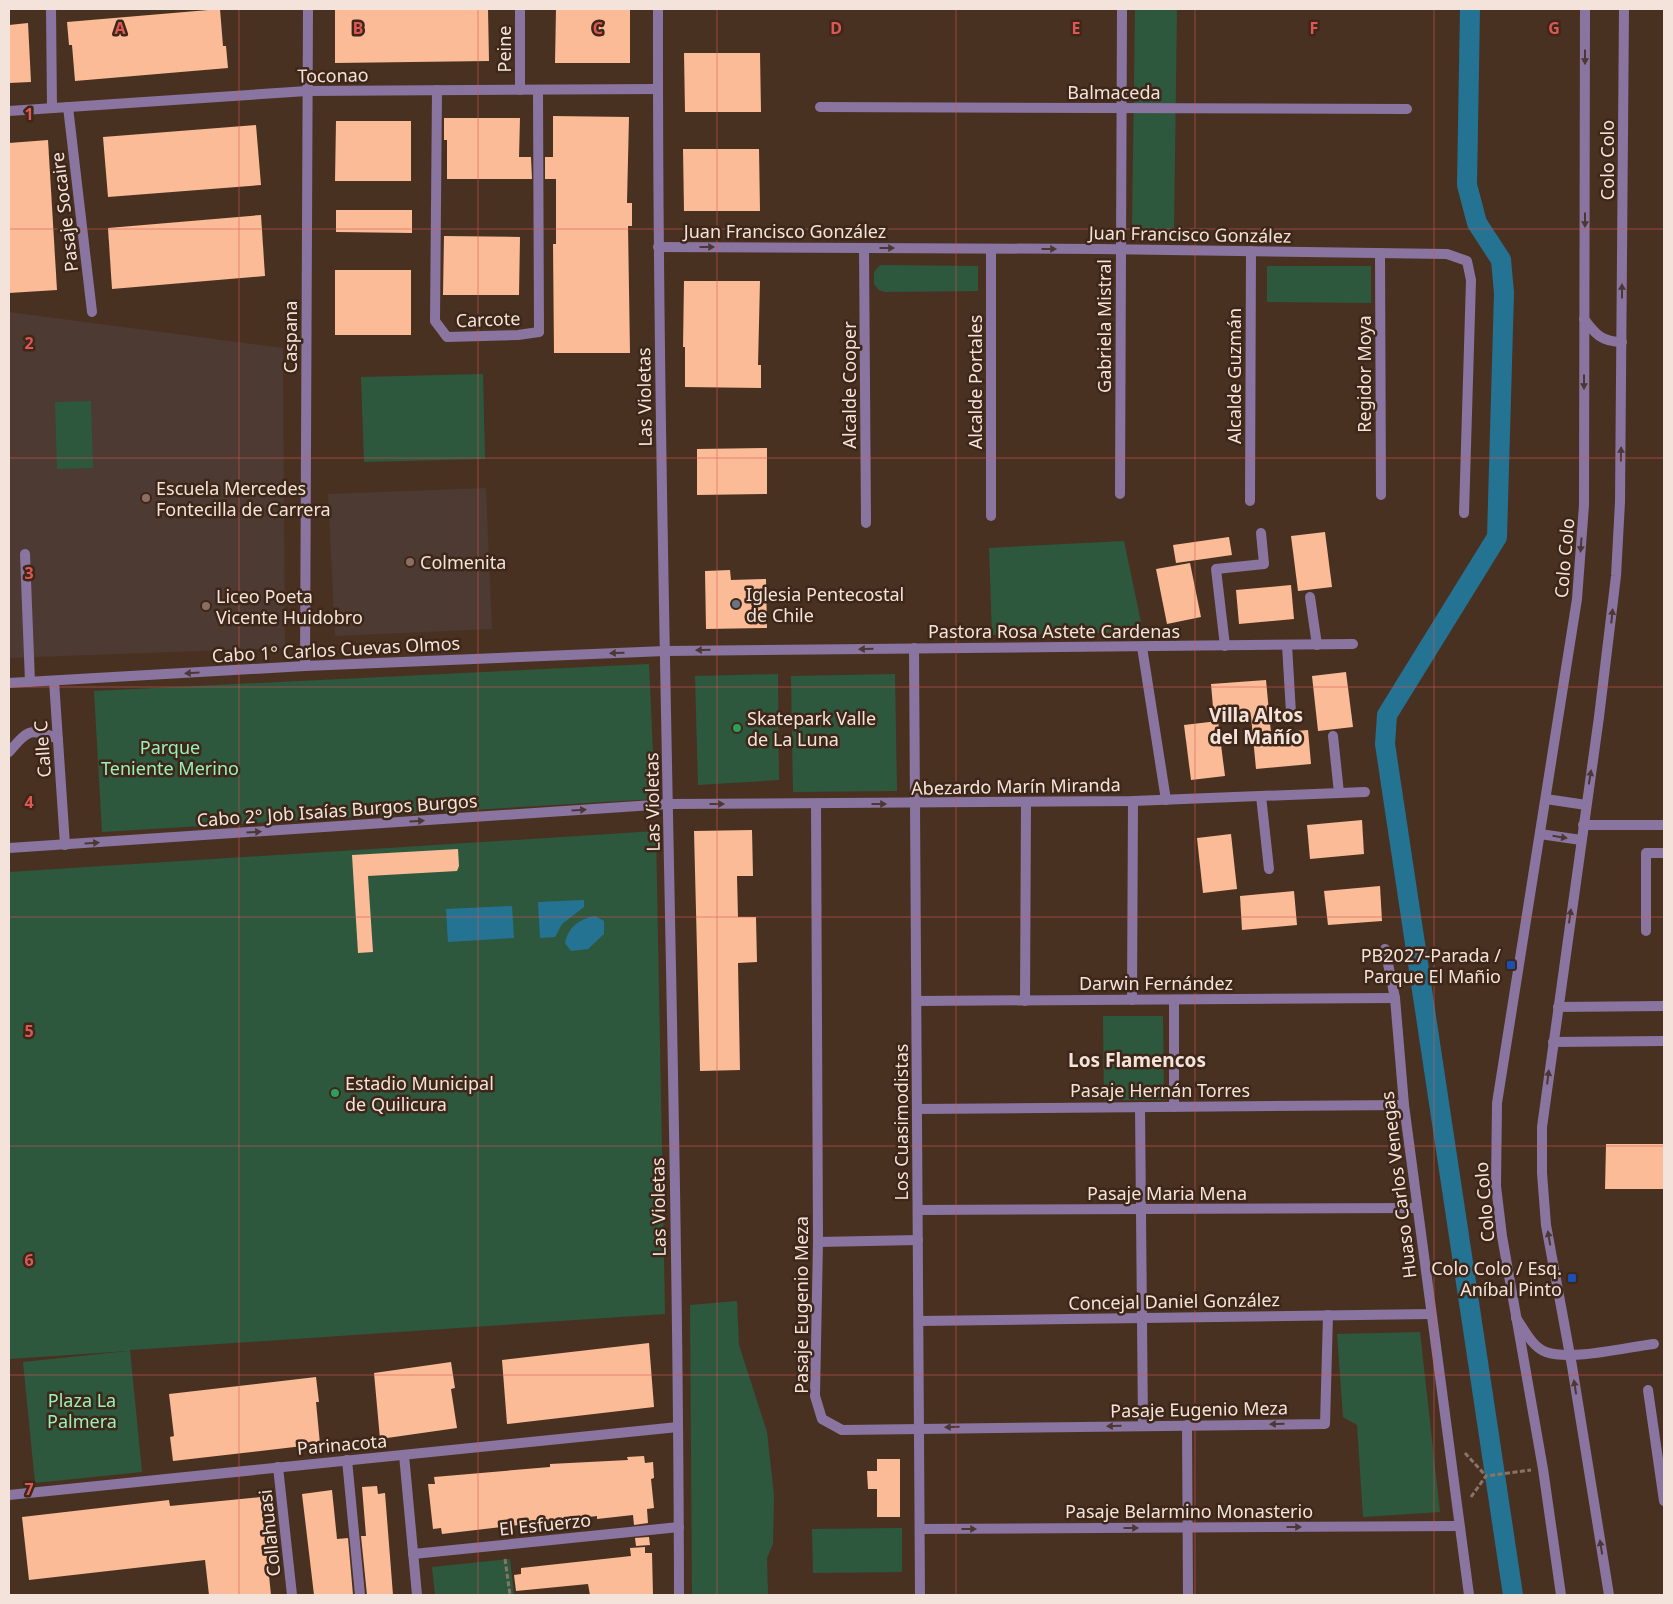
<svg xmlns="http://www.w3.org/2000/svg" width="1673" height="1604" viewBox="0 0 1673 1604" font-family="'Noto Sans',sans-serif">
  <style>
    .education { fill: #4d3a32 }
    .green { fill: #2d583e }
    .water { fill: #257392 }
    .lines { fill: none; stroke-linecap: round; stroke-linejoin: round }
    .canal { stroke: #257392; stroke-width: 20 }
    .building { fill: #fabb96 }
    .path { stroke: #897467; stroke-width: 3; stroke-dasharray: 5 2.5; stroke-linecap: butt }
    .lane { stroke: #89759f; stroke-width: 10 }
    .street { stroke: #89759f; stroke-width: 10 }
    .oneway { fill: #4d3734 }
    .grid { fill: none; stroke: #dd5754; stroke-width: 1; stroke-opacity: 0.55 }
    .education-dot { fill: #8d6e63; stroke: #3e2719; stroke-width: 2 }
    .worship-dot { fill: #6b7280; stroke: #3e2719; stroke-width: 2 }
    .leisure-dot { fill: #2e9e5b; stroke: #3e2719; stroke-width: 2 }
    .transit-dot { fill: #1a4fb4; stroke: #3e2719; stroke-width: 2 }
    .labels { text-anchor: middle; dominant-baseline: central; stroke-width: 5; stroke-linejoin: round; paint-order: stroke }
    .street-label { font-size: 18px; fill: #f3e3da; stroke: #3e2719 }
    .poi-label { font-size: 18px; fill: #f3e3da; stroke: #3e2719; text-anchor: start }
    .park-label { font-size: 18px; fill: #96f2b9; stroke: #3e2719 }
    .neighbourhood-label { font-size: 19px; font-weight: bold; fill: #f3e3da; stroke: #3e2719 }
    .grid-label { font-size: 16px; text-anchor: middle; font-weight: bold; fill: #dd5754; stroke: #3e2719; stroke-width: 5; stroke-linejoin: round; paint-order: stroke }
  </style>
  <rect width="100%" height="100%" fill="#493122"/>
  <g class="education">
    <path d="M9 312 283 348 285 648 9 658Z"/>
    <path d="M486 488 492 629 335 636 328 494Z"/>
  </g>
  <g class="green">
    <path d="M1135 9H1177L1174 229H1132Z"/>
    <path d="M880 265 978 266V291L885 292 879 290 874 284V272Z"/>
    <path d="M1267 266H1371V303L1267 302Z"/>
    <path d="M483 374 485 459 364 462 361 377Z"/>
    <path d="M91 401 93 468 57 469 55 402Z"/>
    <path d="M1124 541 1143 632 992 635 989 548Z"/>
    <path d="M649 664 655 799 102 832 94 691Z"/>
    <path d="M778 674 779 780 698 785 695 676Z"/>
    <path d="M895 674 897 791 793 792 791 676Z"/>
    <path d="M656 831 665 1314 130 1350 142 1472 35 1483 23 1362 128 1351 9 1359V872Z"/>
    <path d="M1103 1016H1163L1164 1100H1104Z"/>
    <path d="M737 1301 739 1345 767 1432 774 1496 773 1544 767 1558 768 1595H692L690 1305Z"/>
    <path d="M1420 1332 1440 1512 1363 1517 1357 1425 1343 1417 1337 1334Z"/>
    <path d="M902 1528V1572L813 1573 812 1529Z"/>
    <path d="M510 1559 514 1595H435L432 1567Z"/>
  </g>
  <g class="water">
    <path d="M584 900V907L562 924 555 937 540 938 538 902Z"/>
    <path d="M512 906 514 938 448 942 446 909Z"/>
    <path d="M595 916 604 921V934L588 949 571 951 565 943C568 927 579 919 595 916Z"/>
  </g>
  <g class="lines">
    <path class="canal" d="M1470 9 1467 185 1477 223 1501 260 1504 293 1497 537 1387 715 1385 744 1513 1595"/>
  </g>
  <g class="building">
    <path d="M220 9 223 46H226L228 68 75 81 72 45H69L67 22Z"/>
    <path d="M335 9H488L489 61 335 63Z"/>
    <path d="M556 9H630V63H555Z"/>
    <path d="M28 23 31 82 9 83V25Z"/>
    <path d="M684 53H760L761 112H685Z"/>
    <path d="M553 116 629 117 627 203H632V226H628L630 353H554L553 244H556V179H545V157H553Z"/>
    <path d="M444 118H520L519 157H531L532 179H447V140H444Z"/>
    <path d="M336 121H411V181H335Z"/>
    <path d="M256 125 261 185 108 197 103 137Z"/>
    <path d="M48 140 57 290 9 293V143Z"/>
    <path d="M683 149H759L760 211H684Z"/>
    <path d="M336 210H412V233L336 232Z"/>
    <path d="M261 215 265 276 112 289 108 228Z"/>
    <path d="M444 236 520 237 519 295H443Z"/>
    <rect x="335" y="270" width="76" height="65"/>
    <path d="M684 281H760L758 365H761V388L685 387V347H683Z"/>
    <path d="M767 448V494L697 495V449Z"/>
    <path d="M1325 532 1332 587 1298 591 1291 536Z"/>
    <path d="M1229 537 1232 555 1176 563 1173 545Z"/>
    <path d="M1190 563 1201 617 1167 624 1156 569Z"/>
    <path d="M730 570 731 580 766 579 767 628 706 629 705 571Z"/>
    <path d="M1291 585 1294 619 1239 624 1236 590Z"/>
    <path d="M1346 672 1353 727 1318 731 1312 676Z"/>
    <path d="M1266 680 1271 733 1308 730 1311 764 1256 769 1251 716 1214 719 1211 684Z"/>
    <path d="M1218 721 1225 776 1191 780 1184 725Z"/>
    <path d="M1362 820 1364 854 1310 859 1307 825Z"/>
    <path d="M752 830 753 876H737L738 917H756L757 962 738 963 740 1070 700 1071 694 831Z"/>
    <path d="M1231 834 1237 889 1203 893 1197 838Z"/>
    <path d="M458 849 459 866 457 871 368 876 373 952 358 953 352 855Z"/>
    <path d="M1380 886 1382 921 1328 925 1324 891Z"/>
    <path d="M1294 891 1297 925 1242 930 1240 896Z"/>
    <path d="M1606 1144H1664V1189H1605Z"/>
    <path d="M649 1343 654 1407 507 1424 502 1360Z"/>
    <path d="M451 1362 455 1388 451 1389 457 1428 380 1439 374 1373Z"/>
    <path d="M316 1377 319 1402H316L320 1444 173 1461 170 1437 174 1436 169 1394Z"/>
    <path d="M644 1456 645 1463 653 1462 654 1478 651 1479 654 1508 647 1509 648 1523 634 1525 633 1515 597 1519V1516L442 1534 441 1528 433 1529 428 1484H435L434 1477 550 1467V1464L628 1460 627 1457Z"/>
    <path d="M877 1459H900V1517H877V1489H868L867 1471H877Z"/>
    <path d="M377 1486 378 1494 385 1493 393 1595H367L361 1536H366L362 1487Z"/>
    <path d="M332 1490 337 1539 348 1538 353 1595H314L302 1494Z"/>
    <path d="M261 1497 271 1595H209L205 1560 29 1580 22 1517 169 1500 170 1506Z"/>
    <path d="M649 1537 650 1545 636 1546 635 1538Z"/>
    <path d="M645 1547V1553H652L653 1595H590L588 1584 516 1591 514 1575 521 1574V1568L631 1556 630 1548Z"/>
  </g>
  <g class="lines">
    <g class="path">
      <path d="M1465 1453 1486 1476"/>
      <path d="M1471 1497 1486 1476 1531 1470"/>
      <path d="M505 1559 510 1595"/>
    </g>
    <g class="lane">
      <path d="M437 90 435 321 447 337 518 335 539 332"/>
      <path d="M25 554 30 682"/>
      <path d="M1310 597 1317 645"/>
      <path d="M1287 645 1291 713"/>
      <path d="M1225 646 1216 569 1264 564 1261 533"/>
      <path d="M1333 736 1339 793"/>
      <path d="M9 752C28 730 30 727 58 739"/>
      <path d="M1261 796 1269 869"/>
      <path d="M1583 825H1664"/>
      <path d="M1646 931V853H1664"/>
      <path d="M1558 1007 1664 1006"/>
      <path d="M1553 1042 1664 1041"/>
      <path d="M1516 1318C1524 1329 1532 1347 1546 1352 1572 1361 1627 1347 1654 1344"/>
      <path d="M1648 1390 1664 1501"/>
      <path d="M347 1460 360 1595"/>
    </g>
    <g class="street">
      <path d="M51 9 52 108"/>
      <path d="M658 9C657 538 678 1066 679 1595"/>
      <path d="M520 90V9"/>
      <path d="M538 90 539 332"/>
      <path d="M68 107 92 312"/>
      <path d="M820 107 1407 109"/>
      <path d="M9 111 307 91 658 89"/>
      <path d="M658 247 1099 249 1447 254 1467 261 1471 280 1464 513"/>
      <path d="M864 248 866 523"/>
      <path d="M991 249V516"/>
      <path d="M1380 253 1381 495"/>
      <path d="M1584 319C1595 334 1602 342 1622 342"/>
      <path d="M1120 494 1122 9"/>
      <path d="M1250 501 1251 251"/>
      <path d="M1142 647 1166 800"/>
      <path d="M914 648 920 1595"/>
      <path d="M305 666 308 9"/>
      <path d="M54 681 65 845"/>
      <path d="M9 683 305 666 665 651 1353 644"/>
      <path d="M1546 799 1586 805"/>
      <path d="M816 804 818 1242 815 1396 822 1419 842 1430 1325 1424 1328 1315"/>
      <path d="M1540 834 1581 840"/>
      <path d="M9 848 668 804 1133 801 1365 792"/>
      <path d="M1385 949 1395 998 1404 1105 1469 1595"/>
      <path d="M1132 1000 1133 801"/>
      <path d="M1174 1000V1107"/>
      <path d="M917 1001 1395 998"/>
      <path d="M1025 1001 1026 802"/>
      <path d="M1140 1107 1143 1426"/>
      <path d="M917 1109 1404 1105"/>
      <path d="M918 1210 1417 1208"/>
      <path d="M818 1242 918 1240"/>
      <path d="M919 1321 1431 1314"/>
      <path d="M1187 1425 1188 1595"/>
      <path d="M404 1455 417 1595"/>
      <path d="M278 1467 292 1595"/>
      <path d="M9 1495 678 1427"/>
      <path d="M920 1529 1458 1526"/>
      <path d="M413 1554 679 1527"/>
      <path d="M1561 1595 1543 1469 1502 1236 1496 1186 1497 1103 1577 599 1584 505 1585 9"/>
      <path d="M1609 1595 1572 1366 1546 1225 1542 1173V1127L1599 717 1616 576 1620 502 1624 9"/>
    </g>
  </g>
  <defs><path id="oneway-solid" d="M-6-.8H1V-3.2L6.5 0L1 3.2V.8H-6Z" transform="scale(1.25)"/></defs>
  <g class="oneway">
    <use href="#oneway-solid" transform="translate(1585 57) rotate(90)"/>
    <use href="#oneway-solid" transform="translate(1585 220) rotate(90)"/>
    <use href="#oneway-solid" transform="translate(707 247)"/>
    <use href="#oneway-solid" transform="translate(887 248)"/>
    <use href="#oneway-solid" transform="translate(1049 249)"/>
    <use href="#oneway-solid" transform="translate(1622 291) rotate(-90)"/>
    <use href="#oneway-solid" transform="translate(1584 382) rotate(90)"/>
    <use href="#oneway-solid" transform="translate(1621 454) rotate(-89)"/>
    <use href="#oneway-solid" transform="translate(1581 545) rotate(94)"/>
    <use href="#oneway-solid" transform="translate(1612 616) rotate(-84)"/>
    <use href="#oneway-solid" transform="translate(866 649) rotate(179)"/>
    <use href="#oneway-solid" transform="translate(703 650) rotate(179)"/>
    <use href="#oneway-solid" transform="translate(617 653) rotate(178)"/>
    <use href="#oneway-solid" transform="translate(192 673) rotate(177)"/>
    <use href="#oneway-solid" transform="translate(1590 777) rotate(-81)"/>
    <use href="#oneway-solid" transform="translate(717 804)"/>
    <use href="#oneway-solid" transform="translate(879 804)"/>
    <use href="#oneway-solid" transform="translate(579 810) rotate(-4)"/>
    <use href="#oneway-solid" transform="translate(417 821) rotate(-4)"/>
    <use href="#oneway-solid" transform="translate(254 832) rotate(-4)"/>
    <use href="#oneway-solid" transform="translate(1560 837) rotate(9)"/>
    <use href="#oneway-solid" transform="translate(92 843) rotate(-4)"/>
    <use href="#oneway-solid" transform="translate(1570 916) rotate(-82)"/>
    <use href="#oneway-solid" transform="translate(1548 1077) rotate(-83)"/>
    <use href="#oneway-solid" transform="translate(1549 1238) rotate(-100)"/>
    <use href="#oneway-solid" transform="translate(1575 1387) rotate(-99)"/>
    <use href="#oneway-solid" transform="translate(1277 1424) rotate(179)"/>
    <use href="#oneway-solid" transform="translate(1114 1426) rotate(179)"/>
    <use href="#oneway-solid" transform="translate(952 1427) rotate(179)"/>
    <use href="#oneway-solid" transform="translate(1294 1527)"/>
    <use href="#oneway-solid" transform="translate(1131 1528)"/>
    <use href="#oneway-solid" transform="translate(969 1529)"/>
    <use href="#oneway-solid" transform="translate(1601 1547) rotate(-99)"/>
  </g>
  <path class="grid" d="M239 9V1595M478 9V1595M717 9V1595M956 9V1595M1195 9V1595M1434 9V1595M9 229H1664M9 458H1664M9 687H1664M9 917H1664M9 1146H1664M9 1375H1664"/>
  <g class="education-dot">
    <circle cx="146" cy="498" r="5"/>
    <circle cx="410" cy="562" r="5"/>
    <circle cx="206" cy="606" r="5"/>
  </g>
  <circle class="worship-dot" cx="736" cy="604" r="5"/>
  <g class="leisure-dot">
    <circle cx="737" cy="728" r="5"/>
    <circle cx="335" cy="1093" r="5"/>
  </g>
  <g class="transit-dot">
    <rect x="1506" y="960" width="10" height="10" rx="2.5"/>
    <rect x="1567" y="1273" width="10" height="10" rx="2.5"/>
  </g>
  <g class="labels">
    <g class="street-label">
      <text transform="translate(504 49) rotate(-90)">Peine</text>
      <text transform="translate(333 75) rotate(-1)">Toconao</text>
      <text x="1114" y="92">Balmaceda</text>
      <text transform="translate(1607 160) rotate(-90)">Colo Colo</text>
      <text transform="translate(64 212) rotate(-97)">Pasaje Socaire</text>
      <text x="785" y="231">Juan Francisco González</text>
      <text transform="translate(1190 234) rotate(1)">Juan Francisco González</text>
      <text transform="translate(488 319) rotate(-2)">Carcote</text>
      <text transform="translate(1104 326) rotate(-90)">Gabriela Mistral</text>
      <text transform="translate(290 337) rotate(-90)">Caspana</text>
      <text transform="translate(1364 374) rotate(-90)">Regidor Moya</text>
      <text transform="translate(1234 376) rotate(-90)">Alcalde Guzmán</text>
      <text transform="translate(975 382) rotate(-90)">Alcalde Portales</text>
      <text transform="translate(849 385) rotate(-90)">Alcalde Cooper</text>
      <text transform="translate(644 397) rotate(-91)">Las Violetas</text>
      <text transform="translate(1564 558) rotate(-85)">Colo Colo</text>
      <text x="1054" y="631">Pastora Rosa Astete Cardenas</text>
      <text transform="translate(336 649) rotate(-3)">Cabo 1° Carlos Cuevas Olmos</text>
      <text transform="translate(42 749) rotate(-94)">Calle C</text>
      <text transform="translate(1016 786) rotate(-1)">Abezardo Marín Miranda</text>
      <text transform="translate(652 802) rotate(-91)">Las Violetas</text>
      <text transform="translate(337 810) rotate(-4)">Cabo 2° Job Isaías Burgos Burgos</text>
      <text x="1156" y="983">Darwin Fernández</text>
      <text x="1160" y="1090">Pasaje Hernán Torres</text>
      <text transform="translate(901 1122) rotate(-90)">Los Cuasimodistas</text>
      <text transform="translate(1398 1185) rotate(-97)">Huaso Carlos Venegas</text>
      <text x="1167" y="1193">Pasaje Maria Mena</text>
      <text transform="translate(1484 1202) rotate(-95)">Colo Colo</text>
      <text transform="translate(658 1207) rotate(-91)">Las Violetas</text>
      <text transform="translate(1174 1301) rotate(-1)">Concejal Daniel González</text>
      <text transform="translate(801 1305) rotate(-90)">Pasaje Eugenio Meza</text>
      <text transform="translate(1199 1409) rotate(-1)">Pasaje Eugenio Meza</text>
      <text transform="translate(342 1444) rotate(-5)">Parinacota</text>
      <text x="1189" y="1511">Pasaje Belarmino Monasterio</text>
      <text transform="translate(545 1524) rotate(-6)">El Esfuerzo</text>
      <text transform="translate(269 1533) rotate(-96)">Collahuasi</text>
    </g>
    <g class="poi-label">
      <text x="156" y="488">Escuela Mercedes<tspan x="156" dy="21">Fontecilla de Carrera</tspan></text>
      <text x="420" y="562">Colmenita</text>
      <text x="746" y="594">Iglesia Pentecostal<tspan x="746" dy="21">de Chile</tspan></text>
      <text x="216" y="596">Liceo Poeta<tspan x="216" dy="21">Vicente Huidobro</tspan></text>
      <text x="747" y="718">Skatepark Valle<tspan x="747" dy="21">de La Luna</tspan></text>
      <text x="1501" y="955" text-anchor="end">PB2027-Parada /<tspan x="1501" dy="21">Parque El Mañio</tspan></text>
      <text x="345" y="1083">Estadio Municipal<tspan x="345" dy="21">de Quilicura</tspan></text>
      <text x="1562" y="1268" text-anchor="end">Colo Colo / Esq.<tspan x="1562" dy="21">Aníbal Pinto</tspan></text>
    </g>
    <g class="park-label">
      <text x="170" y="747">Parque<tspan x="170" dy="21">Teniente Merino</tspan></text>
      <text x="82" y="1400">Plaza La<tspan x="82" dy="21">Palmera</tspan></text>
    </g>
    <g class="neighbourhood-label">
      <text x="1256" y="715">Villa Altos<tspan x="1256" dy="22">del Mañío</tspan></text>
      <text x="1137" y="1060">Los Flamencos</text>
    </g>
  </g>
  <g class="grid-label">
    <text x="120" y="34">A</text>
    <text x="358" y="34">B</text>
    <text x="598" y="34">C</text>
    <text x="836" y="34">D</text>
    <text x="1076" y="34">E</text>
    <text x="1314" y="34">F</text>
    <text x="1554" y="34">G</text>
    <text x="29" y="120">1</text>
    <text x="29" y="349">2</text>
    <text x="29" y="579">3</text>
    <text x="29" y="808">4</text>
    <text x="29" y="1037">5</text>
    <text x="29" y="1266">6</text>
    <text x="29" y="1495">7</text>
  </g>
  <rect width="1673" height="1604" fill="none" stroke="#f3e3da" stroke-width="20"/>
</svg>
